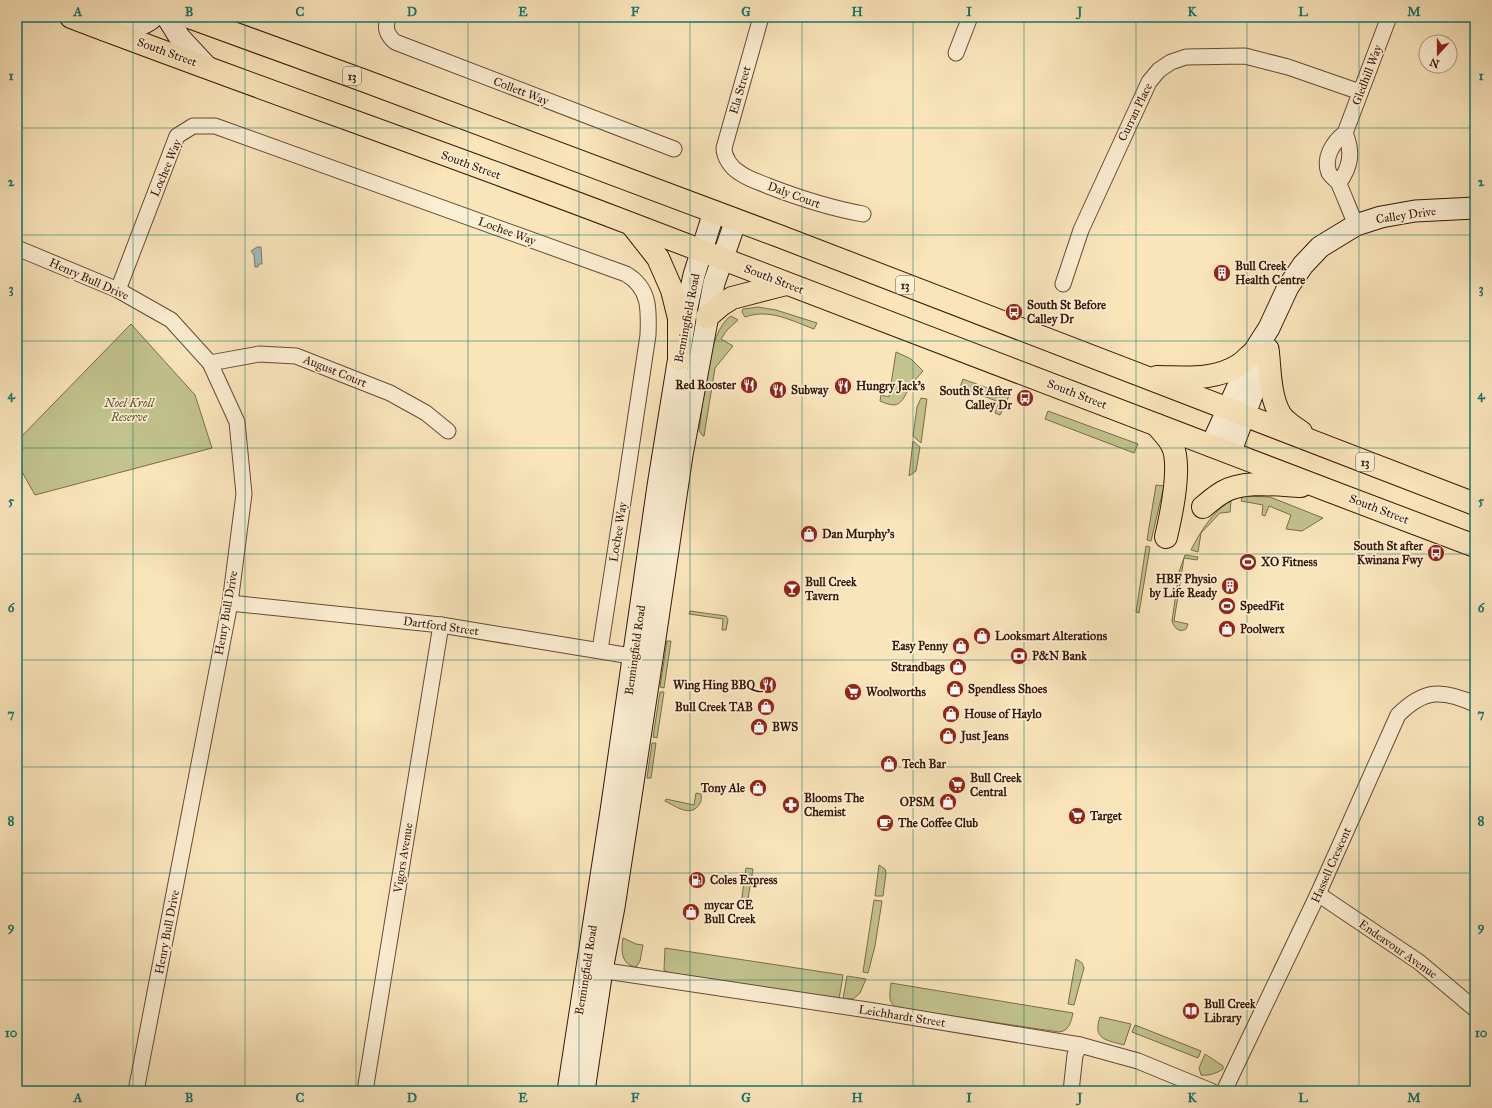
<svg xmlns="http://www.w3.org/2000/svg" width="1492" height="1108" viewBox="0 0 1492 1108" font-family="'IM FELL Great Primer',serif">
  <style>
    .green { fill: #c2c38d; stroke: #7c6c4a }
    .water { fill: #a1bdb9; stroke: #767a72 }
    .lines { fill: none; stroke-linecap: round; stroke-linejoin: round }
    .minor-casing { stroke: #674a35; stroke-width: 17 }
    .secondary-casing { stroke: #361608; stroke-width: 23 }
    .trunk-casing { stroke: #361608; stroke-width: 24 }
    .minor { stroke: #fceed3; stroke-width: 15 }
    .secondary { stroke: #fceed3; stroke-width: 21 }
    .trunk { stroke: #fae5bb; stroke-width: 22 }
    .grid { fill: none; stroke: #0f766e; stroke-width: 1; stroke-opacity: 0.55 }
    .labels { text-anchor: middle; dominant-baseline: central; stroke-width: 3.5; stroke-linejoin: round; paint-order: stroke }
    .shield { fill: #fceed3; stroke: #715745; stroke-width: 1 }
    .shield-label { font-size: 11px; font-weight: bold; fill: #361608 }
    .street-label { font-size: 12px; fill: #361608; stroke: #fceed3 }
    .poi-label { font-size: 12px; font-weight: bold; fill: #361608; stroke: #fceed3; text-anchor: start }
    .park-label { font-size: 12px; font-style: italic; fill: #604a30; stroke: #fceed3 }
    .neatline { fill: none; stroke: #0f766e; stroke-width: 1.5 }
    .grid-label { font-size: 13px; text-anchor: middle; font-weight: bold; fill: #0f766e }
  </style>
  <rect width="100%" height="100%" fill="#fae5bb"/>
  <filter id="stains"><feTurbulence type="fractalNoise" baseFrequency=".005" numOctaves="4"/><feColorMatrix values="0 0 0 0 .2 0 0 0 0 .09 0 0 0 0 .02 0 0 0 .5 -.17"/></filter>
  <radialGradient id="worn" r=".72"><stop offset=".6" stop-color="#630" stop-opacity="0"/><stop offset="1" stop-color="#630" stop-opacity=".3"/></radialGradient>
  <g class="green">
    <path d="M758 307 776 310 817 323 814 329C792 321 769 308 745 317L742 312 743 309Z"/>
    <path d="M731 316 738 320 727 330 721 339 733 346 715 368 704 436H703L699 431C703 404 707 331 731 316Z"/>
    <path d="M131 324 195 395 212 448 35 495 17 463V441Z"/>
    <path d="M896 352 911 359 923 371C919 376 914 380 911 386 901 400 902 411 880 401L881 395 889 397Z"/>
    <path d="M963 379 1009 396 1000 415 995 413 999 402 960 387Z"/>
    <path d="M921 398 927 399 921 443 913 436 917 407Z"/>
    <path d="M1048 411 1138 444 1134 453 1045 419Z"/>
    <path d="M913 441 920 447 916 471 909 476Z"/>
    <path d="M1156 485 1164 486 1151 541 1147 540Z"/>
    <path d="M1244 496 1270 497 1323 518 1302 531 1286 529 1291 515 1269 506 1265 516 1262 515 1263 505 1241 501 1242 498Z"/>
    <path d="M1231 501 1230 512 1220 513 1201 533 1198 552 1191 550C1199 534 1214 509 1231 501Z"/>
    <path d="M1146 546 1150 547 1139 613 1136 612Z"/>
    <path d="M1185 555 1198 557 1197 560 1184 558 1174 621 1188 624 1186 629C1179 633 1174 628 1172 621L1179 572Z"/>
    <path d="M690 611 726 616 728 620 726 630H722L723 619 689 614Z"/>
    <path d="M667 641H671L664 688 660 687Z"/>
    <path d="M660 692H664L657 738 653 737Z"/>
    <path d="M652 743H656L651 778H647Z"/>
    <path d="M696 793 701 794C702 798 701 803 698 806 690 817 675 806 665 801L666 799 694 805Z"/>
    <path d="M879 865 885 869 886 873 883 896H875Z"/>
    <path d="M746 868 753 869 747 905 741 904Z"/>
    <path d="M874 900 882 901 875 946 868 973 863 972Z"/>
    <path d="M623 938 636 944 643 945 640 961 636 967C621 965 621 950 623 938Z"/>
    <path d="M665 948 843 975 839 999 669 973 664 970Z"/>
    <path d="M1076 959 1082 963 1084 968 1074 1005 1068 1004Z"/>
    <path d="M847 976 866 979 860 993 853 999H843Z"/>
    <path d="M891 983 1073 1013C1071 1022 1069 1031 1059 1032L898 1008C887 1004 890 993 891 983Z"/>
    <path d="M1100 1017 1131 1024 1124 1045C1107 1040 1092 1040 1100 1017Z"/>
    <path d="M1135 1025 1201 1051 1198 1058 1132 1032Z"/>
    <path d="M1205 1054 1223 1066V1069C1217 1073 1209 1076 1201 1075L1199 1068Z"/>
  </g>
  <path class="water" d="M257 247H261L262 264H259L258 267H255L254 255 251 251Z"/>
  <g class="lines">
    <defs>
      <g id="minor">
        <path d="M388 17C385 28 386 34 395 42L674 149"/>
        <path d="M761 17 724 148C724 157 731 168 740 173 748 179 759 182 768 186 799 198 830 208 863 214"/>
        <path d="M956 53 970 17"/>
        <path d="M1339 183C1351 166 1353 152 1345 133"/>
        <path d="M1356 225C1350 211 1345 198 1339 184 1337 180 1332 178 1329 173 1323 158 1333 142 1345 133L1389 17"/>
        <path d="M17 248 118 290 171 320 210 363 237 422 244 494 230 603 136 1091"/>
        <path d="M1063 284 1081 230 1149 82 1159 70 1171 62 1186 57 1245 56 1288 67 1360 92"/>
        <path d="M118 290 177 136 193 126H215L626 274C650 288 649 310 648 335L626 482 600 650"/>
        <path d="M210 363 259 354 296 356 390 393 426 413 448 431"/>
        <path d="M230 603 441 625 643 658"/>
        <path d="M1318 894 1419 962 1475 1009"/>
        <path d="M593 969 874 1011 1080 1045 1138 1061 1211 1091"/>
        <path d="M365 1091 441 625"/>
        <path d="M1071 1091 1075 1055 1080 1045"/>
        <path d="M1224 1091 1318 894 1398 715C1424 689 1442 689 1475 704"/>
      </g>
      <g id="secondary">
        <path d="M167 17 180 38 207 67"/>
        <path d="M104 30C120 28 140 29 153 17"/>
        <path d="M1211 446 1253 353 1269 328 1288 287 1303 265 1320 247 1356 225 1381 217 1415 211 1475 208"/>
        <path d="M1230 453 1268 353V349"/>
        <path d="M568 1091 611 811 658 486 687 307 694 275 714 212"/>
        <path d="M584 1091 602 970 614 907 653 652 682 455 714 283 736 220"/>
      </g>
      <g id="trunk">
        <path d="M71 17C252 86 435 149 616 218 902 327 1188 438 1475 546"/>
        <path d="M189 17 365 81 779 236 1475 504"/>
        <path d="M632 225 658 258 672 290 679 318V359"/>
        <path d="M707 317 721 305 732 298 786 284"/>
        <path d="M1268 353C1270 372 1270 397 1280 414 1285 422 1294 427 1301 432"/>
        <path d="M1157 377C1185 377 1214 381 1239 365 1244 362 1248 357 1253 353"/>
        <path d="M1157 425C1162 432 1169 438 1172 445 1182 464 1171 516 1166 537"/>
        <path d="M1203 507C1209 502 1216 496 1223 492 1244 480 1277 485 1301 486"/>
      </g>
    </defs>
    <use href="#minor" class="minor-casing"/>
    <use href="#secondary" class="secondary-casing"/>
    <use href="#trunk" class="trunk-casing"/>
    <use href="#minor" class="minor"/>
    <use href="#secondary" class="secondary"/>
    <use href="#trunk" class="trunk"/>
  </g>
  <path class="grid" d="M133 17V1091M245 17V1091M356 17V1091M468 17V1091M579 17V1091M690 17V1091M802 17V1091M913 17V1091M1024 17V1091M1136 17V1091M1247 17V1091M1359 17V1091M17 128H1475M17 235H1475M17 341H1475M17 448H1475M17 554H1475M17 660H1475M17 767H1475M17 873H1475M17 980H1475"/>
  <defs>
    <symbol id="building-disc" viewBox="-11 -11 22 22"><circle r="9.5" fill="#8f2418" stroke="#fceed3"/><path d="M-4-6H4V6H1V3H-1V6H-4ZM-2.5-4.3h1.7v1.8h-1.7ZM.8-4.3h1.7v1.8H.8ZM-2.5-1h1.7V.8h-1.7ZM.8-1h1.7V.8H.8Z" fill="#fff"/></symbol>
    <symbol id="bus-disc" viewBox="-11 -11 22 22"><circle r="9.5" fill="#8f2418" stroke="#fceed3"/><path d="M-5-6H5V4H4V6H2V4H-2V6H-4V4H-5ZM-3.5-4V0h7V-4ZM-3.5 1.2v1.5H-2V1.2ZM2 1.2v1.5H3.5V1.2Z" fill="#fff"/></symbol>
    <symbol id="restaurant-disc" viewBox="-11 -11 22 22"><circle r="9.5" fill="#8f2418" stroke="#fceed3"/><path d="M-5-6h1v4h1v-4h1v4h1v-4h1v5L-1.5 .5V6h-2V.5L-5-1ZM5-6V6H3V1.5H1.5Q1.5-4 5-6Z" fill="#fff"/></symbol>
    <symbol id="shop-disc" viewBox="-11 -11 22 22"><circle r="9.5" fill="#8f2418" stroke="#fceed3"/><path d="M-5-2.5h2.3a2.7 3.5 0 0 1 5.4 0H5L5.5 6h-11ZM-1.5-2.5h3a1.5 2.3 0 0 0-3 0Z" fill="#fff"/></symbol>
    <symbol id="stadium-disc" viewBox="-11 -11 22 22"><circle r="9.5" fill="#8f2418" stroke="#fceed3"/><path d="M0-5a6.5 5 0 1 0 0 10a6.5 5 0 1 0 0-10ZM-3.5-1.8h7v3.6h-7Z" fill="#fff"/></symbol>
    <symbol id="bar-disc" viewBox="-11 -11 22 22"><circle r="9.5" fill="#8f2418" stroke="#fceed3"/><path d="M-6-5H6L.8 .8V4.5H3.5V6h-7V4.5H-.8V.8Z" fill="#fff"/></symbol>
    <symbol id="bank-disc" viewBox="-11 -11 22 22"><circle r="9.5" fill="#8f2418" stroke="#fceed3"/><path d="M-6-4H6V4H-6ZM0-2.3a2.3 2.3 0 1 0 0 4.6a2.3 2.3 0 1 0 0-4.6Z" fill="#fff"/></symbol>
    <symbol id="supermarket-disc" viewBox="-11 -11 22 22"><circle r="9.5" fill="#8f2418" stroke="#fceed3"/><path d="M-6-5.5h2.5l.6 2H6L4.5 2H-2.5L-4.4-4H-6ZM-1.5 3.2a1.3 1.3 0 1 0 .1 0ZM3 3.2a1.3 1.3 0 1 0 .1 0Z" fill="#fff"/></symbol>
    <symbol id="pharmacy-disc" viewBox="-11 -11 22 22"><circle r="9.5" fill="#8f2418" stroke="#fceed3"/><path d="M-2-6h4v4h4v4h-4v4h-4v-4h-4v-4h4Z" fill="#fff"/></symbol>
    <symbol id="cafe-disc" viewBox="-11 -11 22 22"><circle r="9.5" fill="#8f2418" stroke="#fceed3"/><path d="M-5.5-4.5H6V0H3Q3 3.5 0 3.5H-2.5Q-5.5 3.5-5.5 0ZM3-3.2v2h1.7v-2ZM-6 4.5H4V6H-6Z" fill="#fff"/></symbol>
    <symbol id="fuel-disc" viewBox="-11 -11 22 22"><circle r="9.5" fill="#8f2418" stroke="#fceed3"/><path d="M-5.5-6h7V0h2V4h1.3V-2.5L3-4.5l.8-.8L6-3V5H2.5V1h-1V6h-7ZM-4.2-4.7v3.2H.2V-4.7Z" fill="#fff"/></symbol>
    <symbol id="library-disc" viewBox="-11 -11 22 22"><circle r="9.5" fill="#8f2418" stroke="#fceed3"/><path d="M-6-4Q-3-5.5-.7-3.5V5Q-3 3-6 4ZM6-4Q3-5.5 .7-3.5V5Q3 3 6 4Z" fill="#fff"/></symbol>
  </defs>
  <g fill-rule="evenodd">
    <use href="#building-disc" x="1212" y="263" width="20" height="20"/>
    <use href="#bus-disc" x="1004" y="302" width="20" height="20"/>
    <use href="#restaurant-disc" x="739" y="375" width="20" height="20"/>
    <use href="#restaurant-disc" x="833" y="376" width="20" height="20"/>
    <use href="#restaurant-disc" x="768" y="380" width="20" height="20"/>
    <use href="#bus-disc" x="1015" y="388" width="20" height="20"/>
    <use href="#shop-disc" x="799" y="524" width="20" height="20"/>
    <use href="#bus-disc" x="1426" y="543" width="20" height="20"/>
    <use href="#stadium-disc" x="1238" y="552" width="20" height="20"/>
    <use href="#building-disc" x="1220" y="576" width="20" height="20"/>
    <use href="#bar-disc" x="782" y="579" width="20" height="20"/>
    <use href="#stadium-disc" x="1217" y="596" width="20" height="20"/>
    <use href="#shop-disc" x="1217" y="619" width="20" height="20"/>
    <use href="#shop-disc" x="972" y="626" width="20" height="20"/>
    <use href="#shop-disc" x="951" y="636" width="20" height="20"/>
    <use href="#bank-disc" x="1009" y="646" width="20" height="20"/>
    <use href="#shop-disc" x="948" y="657" width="20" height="20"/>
    <use href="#restaurant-disc" x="758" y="675" width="20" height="20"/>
    <use href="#shop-disc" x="945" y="679" width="20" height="20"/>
    <use href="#supermarket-disc" x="843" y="682" width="20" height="20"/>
    <use href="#shop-disc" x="756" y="697" width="20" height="20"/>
    <use href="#shop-disc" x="941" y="704" width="20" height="20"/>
    <use href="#shop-disc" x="749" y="717" width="20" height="20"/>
    <use href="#shop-disc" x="938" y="726" width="20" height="20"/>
    <use href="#shop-disc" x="879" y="754" width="20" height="20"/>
    <use href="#supermarket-disc" x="947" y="775" width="20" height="20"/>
    <use href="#shop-disc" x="748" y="778" width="20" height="20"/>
    <use href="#shop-disc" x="938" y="792" width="20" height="20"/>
    <use href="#pharmacy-disc" x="781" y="795" width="20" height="20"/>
    <use href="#supermarket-disc" x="1067" y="806" width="20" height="20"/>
    <use href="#cafe-disc" x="875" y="813" width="20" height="20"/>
    <use href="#fuel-disc" x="687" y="870" width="20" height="20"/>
    <use href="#shop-disc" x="681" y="902" width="20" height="20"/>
    <use href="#library-disc" x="1181" y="1001" width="20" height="20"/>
  </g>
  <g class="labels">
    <g class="shield">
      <rect x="343" y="67" width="18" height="18" rx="3"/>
      <rect x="896" y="276" width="18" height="18" rx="3"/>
      <rect x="1356" y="453" width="18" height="18" rx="3"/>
    </g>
    <g class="shield-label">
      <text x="352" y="76">13</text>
      <text x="905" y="285">13</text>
      <text x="1365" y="462">13</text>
    </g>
    <g class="street-label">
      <text transform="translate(167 52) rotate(20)">South Street</text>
      <text transform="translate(1367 75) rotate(-69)">Gledhill Way</text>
      <text transform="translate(740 90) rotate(-74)">Ela Street</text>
      <text transform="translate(521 91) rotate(21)">Collett Way</text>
      <text transform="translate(1135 112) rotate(-64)">Curran Place</text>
      <text transform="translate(471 165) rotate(20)">South Street</text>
      <text transform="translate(166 168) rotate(-67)">Lochee Way</text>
      <text transform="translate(794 195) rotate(20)">Daly Court</text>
      <text transform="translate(1406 215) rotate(-8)">Calley Drive</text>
      <text transform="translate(507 231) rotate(20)">Lochee Way</text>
      <text transform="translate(89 279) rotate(24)">Henry Bull Drive</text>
      <text transform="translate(774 279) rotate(21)">South Street</text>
      <text transform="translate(687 318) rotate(-79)">Benningfield Road</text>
      <text transform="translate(335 371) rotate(22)">August Court</text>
      <text transform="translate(1077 394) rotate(21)">South Street</text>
      <text transform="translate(1379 509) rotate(21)">South Street</text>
      <text transform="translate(618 532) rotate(-81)">Lochee Way</text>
      <text transform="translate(226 613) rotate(-80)">Henry Bull Drive</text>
      <text transform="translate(441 626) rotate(8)">Dartford Street</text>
      <text transform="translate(635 650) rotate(-82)">Benningfield Road</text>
      <text transform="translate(403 858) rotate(-81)">Vigors Avenue</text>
      <text transform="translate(1331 865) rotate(-66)">Hassell Crescent</text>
      <text transform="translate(167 932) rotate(-79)">Henry Bull Drive</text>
      <text transform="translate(1398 949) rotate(35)">Endeavour Avenue</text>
      <text transform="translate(586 970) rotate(-81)">Benningfield Road</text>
      <text transform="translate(902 1016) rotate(9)">Leichhardt Street</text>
    </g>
    <g class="poi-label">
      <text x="1235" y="266">Bull Creek<tspan x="1235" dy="14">Health Centre</tspan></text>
      <text x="1027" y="305">South St Before<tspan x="1027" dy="14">Calley Dr</tspan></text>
      <text x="736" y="385" text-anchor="end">Red Rooster</text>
      <text x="856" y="386">Hungry Jack's</text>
      <text x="791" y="390">Subway</text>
      <text x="1012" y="391" text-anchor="end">South St After<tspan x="1012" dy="14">Calley Dr</tspan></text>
      <text x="822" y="534">Dan Murphy's</text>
      <text x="1423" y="546" text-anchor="end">South St after<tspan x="1423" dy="14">Kwinana Fwy</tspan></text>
      <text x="1261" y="562">XO Fitness</text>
      <text x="1217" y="579" text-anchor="end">HBF Physio<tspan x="1217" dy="14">by Life Ready</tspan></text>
      <text x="805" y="582">Bull Creek<tspan x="805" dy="14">Tavern</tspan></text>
      <text x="1240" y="606">SpeedFit</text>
      <text x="1240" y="629">Poolwerx</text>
      <text x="995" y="636">Looksmart Alterations</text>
      <text x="948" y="646" text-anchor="end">Easy Penny</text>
      <text x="1032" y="656">P&amp;N Bank</text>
      <text x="945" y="667" text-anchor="end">Strandbags</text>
      <text x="755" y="685" text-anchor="end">Wing Hing BBQ</text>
      <text x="968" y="689">Spendless Shoes</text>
      <text x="866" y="692">Woolworths</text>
      <text x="753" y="707" text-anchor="end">Bull Creek TAB</text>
      <text x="964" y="714">House of Haylo</text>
      <text x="772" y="727">BWS</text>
      <text x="961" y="736">Just Jeans</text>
      <text x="902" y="764">Tech Bar</text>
      <text x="970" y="778">Bull Creek<tspan x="970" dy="14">Central</tspan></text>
      <text x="745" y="788" text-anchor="end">Tony Ale</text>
      <text x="804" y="798">Blooms The<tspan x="804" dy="14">Chemist</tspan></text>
      <text x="935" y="802" text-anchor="end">OPSM</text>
      <text x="1090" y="816">Target</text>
      <text x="898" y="823">The Coffee Club</text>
      <text x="710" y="880">Coles Express</text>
      <text x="704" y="905">mycar CE<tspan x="704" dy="14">Bull Creek</tspan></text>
      <text x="1204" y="1004">Bull Creek<tspan x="1204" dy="14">Library</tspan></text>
    </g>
    <g class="park-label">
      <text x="129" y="403">Noel Kroll<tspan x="129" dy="14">Reserve</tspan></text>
    </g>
  </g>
  <rect width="1492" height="1108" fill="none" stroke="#fae5bb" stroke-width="44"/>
  <g transform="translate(1438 54) rotate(201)"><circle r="19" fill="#fceed3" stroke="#ad9882"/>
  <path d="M0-3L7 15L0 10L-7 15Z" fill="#8f2418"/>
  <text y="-6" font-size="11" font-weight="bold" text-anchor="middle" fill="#361608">N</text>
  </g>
  <rect x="22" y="22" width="1448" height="1064" class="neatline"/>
  <g class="grid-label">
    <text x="78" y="16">A</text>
    <text x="189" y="16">B</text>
    <text x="300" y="16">C</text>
    <text x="412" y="16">D</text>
    <text x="523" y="16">E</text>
    <text x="635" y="16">F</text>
    <text x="746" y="16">G</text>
    <text x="857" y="16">H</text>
    <text x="969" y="16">I</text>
    <text x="1080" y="16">J</text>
    <text x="1192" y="16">K</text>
    <text x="1303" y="16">L</text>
    <text x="1414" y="16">M</text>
    <text x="11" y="80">1</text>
    <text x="1481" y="80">1</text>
    <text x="11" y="186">2</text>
    <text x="1481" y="186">2</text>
    <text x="11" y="293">3</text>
    <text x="1481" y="293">3</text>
    <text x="11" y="399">4</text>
    <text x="1481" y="399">4</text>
    <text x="11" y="505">5</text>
    <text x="1481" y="505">5</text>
    <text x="11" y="612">6</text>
    <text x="1481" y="612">6</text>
    <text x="11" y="718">7</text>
    <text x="1481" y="718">7</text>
    <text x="11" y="825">8</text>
    <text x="1481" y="825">8</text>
    <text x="11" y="931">9</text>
    <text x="1481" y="931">9</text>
    <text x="11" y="1037">10</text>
    <text x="1481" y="1037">10</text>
    <text x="78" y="1102">A</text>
    <text x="189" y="1102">B</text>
    <text x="300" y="1102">C</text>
    <text x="412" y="1102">D</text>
    <text x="523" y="1102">E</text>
    <text x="635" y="1102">F</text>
    <text x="746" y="1102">G</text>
    <text x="857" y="1102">H</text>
    <text x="969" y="1102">I</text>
    <text x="1080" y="1102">J</text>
    <text x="1192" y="1102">K</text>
    <text x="1303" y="1102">L</text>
    <text x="1414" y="1102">M</text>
  </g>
  <rect width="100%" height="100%" filter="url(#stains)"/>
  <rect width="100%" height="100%" fill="url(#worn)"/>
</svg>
